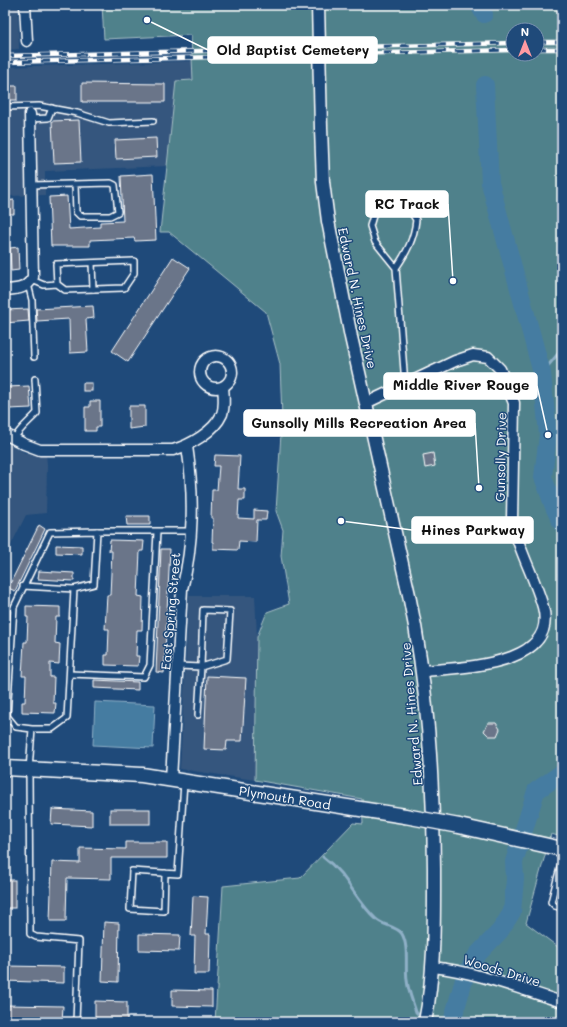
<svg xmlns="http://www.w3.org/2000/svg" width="567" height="1027" viewBox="0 0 567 1027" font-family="Mali,sans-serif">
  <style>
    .built { fill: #36577e }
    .green { fill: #50818b; stroke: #a8c0c5; fill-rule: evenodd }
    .water { fill: #457ca1; stroke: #8fb0c7 }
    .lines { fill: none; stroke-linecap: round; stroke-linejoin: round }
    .stream { stroke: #8fb0c7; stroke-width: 3 }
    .river { stroke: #457ca1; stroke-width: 18 }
    .building { fill: #6b7589; stroke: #fff }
    .service-casing { stroke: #fff; stroke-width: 8 }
    .minor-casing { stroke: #fff; stroke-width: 13 }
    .tertiary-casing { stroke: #fff; stroke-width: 15 }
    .secondary-casing { stroke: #fff; stroke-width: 17 }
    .service { stroke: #1f4a7a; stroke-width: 5 }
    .minor { stroke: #1f4a7a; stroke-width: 10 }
    .tertiary { stroke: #1f4a7a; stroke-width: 12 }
    .secondary { stroke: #1f4a7a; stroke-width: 14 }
    .rail-casing { stroke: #fff; stroke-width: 4.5 }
    .rail { stroke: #1f4a7a; stroke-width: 3; stroke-dasharray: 9; stroke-linecap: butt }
    .secondary-bridge-casing { stroke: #fff; stroke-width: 17; stroke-linecap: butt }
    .secondary-bridge { stroke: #1f4a7a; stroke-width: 14 }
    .labels { text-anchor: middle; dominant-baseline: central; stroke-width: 3; stroke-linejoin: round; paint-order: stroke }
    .street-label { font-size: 13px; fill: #fff; stroke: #1f4a7a }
    .leader { fill: none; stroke: #fff; stroke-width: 1.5 }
    .callout-dot { fill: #fff; stroke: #1f4a7a; stroke-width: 1.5 }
    .callout { fill: #fff; stroke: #fff; stroke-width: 1.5 }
    .callout-label { font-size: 14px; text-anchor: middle; font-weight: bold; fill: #111 }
  </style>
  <rect width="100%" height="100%" fill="#1f4a7a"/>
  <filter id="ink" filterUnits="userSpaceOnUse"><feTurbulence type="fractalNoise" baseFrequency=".025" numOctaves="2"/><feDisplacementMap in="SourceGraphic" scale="8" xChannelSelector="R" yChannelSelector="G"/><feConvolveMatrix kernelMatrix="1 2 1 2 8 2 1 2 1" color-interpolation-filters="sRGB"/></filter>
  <g filter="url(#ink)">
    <g class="built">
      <path d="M5 5H18L19 49 5 50Z"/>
      <path d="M192 61 193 81 176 82 167 166 45 171V195L5 196V67Z"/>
      <path d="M5 441 25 453 46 454 47 465 46 513 26 515 5 557Z"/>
      <path d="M189 596H255L257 637 255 780 180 769Z"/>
    </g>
    <path class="green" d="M102 5H562V837L551 834 526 923 562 950V1022H215L223 886 300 878 353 823 363 824 362 799 255 780 257 637 267 612 289 604 281 556 283 530 276 511 282 418 280 364 266 312 169 232H160L176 81 193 80 191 35 104 39ZM513 30H537V54H513Z"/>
    <path class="water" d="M95 702 155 705 153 748 93 745Z"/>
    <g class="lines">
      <g class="stream">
        <path d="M542 373 562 349"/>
        <path d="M323 857C348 875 355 900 376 919 383 926 397 926 402 934 409 946 405 966 407 980 408 991 413 1002 416 1012L419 1015"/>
      </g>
      <g class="river">
        <path d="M479 5 484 14"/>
        <path d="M485 85 490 183 542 373 548 435 543 477 554 507 562 524"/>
        <path d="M452 1022 465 976 477 955 500 931 512 912 515 879 514 862 536 791 562 773"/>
      </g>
    </g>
    <g class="building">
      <path d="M82 83 165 84V102H82Z"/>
      <rect x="5" y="86" width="12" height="14"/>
      <path d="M79 120 81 162 54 163 52 121Z"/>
      <path d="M156 138 157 157 116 159 115 140Z"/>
      <path d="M153 174 156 240 135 241 134 238 90 240V246H51L49 197 67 196 69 229 100 227V222L123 221 121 176Z"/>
      <path d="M14 200V214H5V201Z"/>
      <path d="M18 247 19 270 11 271 10 248Z"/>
      <path d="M173 257 190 268 128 362 112 351Z"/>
      <path d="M93 306 94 318 86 319 88 352 70 353 69 319 37 321 36 309Z"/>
      <path d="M28 309 29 321 5 323V310Z"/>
      <rect x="83" y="383" width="9" height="8"/>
      <path d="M29 386 31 408 9 409 8 387Z"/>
      <path d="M90 401H100V427H96V431H85V407H90Z"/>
      <path d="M129 406H145V427L129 429Z"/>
      <path d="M433 453 435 466 425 468 423 455Z"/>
      <path d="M215 455 240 456 238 489H245V500H239L238 518 254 519V510L267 511 266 520H257L256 542 239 541 238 550 213 549V542H212L213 518H211L212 490H217L219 466H214Z"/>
      <path d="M126 516H150V525H127Z"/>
      <path d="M39 525 45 529 15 591 8 588Z"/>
      <path d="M110 540 144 541 143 551H140L138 596 143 597 142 630H137L136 656H139L138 666 105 665V655H108L109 629H105L107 595H110L112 551H109Z"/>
      <path d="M56 545 82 546V554L56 553Z"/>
      <path d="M161 549H170L164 673 156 672Z"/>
      <path d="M39 571 74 573V581L38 579Z"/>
      <path d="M26 606 60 607V617H56L55 643 60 644 59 664 50 663V677H54L53 703H56L55 713 22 712V702H25L26 676H22L24 642H27L28 617H26Z"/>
      <path d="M207 676 246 678 242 741H227L226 750 204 749Z"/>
      <path d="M94 680 138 682V690L94 688Z"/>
      <path d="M488 723H496L500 729 497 736H489L484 731Z"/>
      <path d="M52 809 92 811V826L51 824Z"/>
      <rect x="110" y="809" width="40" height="15"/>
      <path d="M126 842H167V858H111V879L67 878 66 921H50L52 862 80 863V848L126 849Z"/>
      <rect x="5" y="880" width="10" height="28"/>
      <path d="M193 896 208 897 206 934H210L209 974H194L195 936H191Z"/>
      <path d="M104 922 119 923 118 982 102 981Z"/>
      <path d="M139 934 180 935 179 951 139 950Z"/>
      <path d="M6 966 64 967V983L5 981Z"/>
      <path d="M172 990 212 991V1007L172 1006Z"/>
      <path d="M95 1001 127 1002V1022H95Z"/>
      <path d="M5 1005 63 1006 62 1022 5 1021Z"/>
    </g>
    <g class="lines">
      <defs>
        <g id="service">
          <path d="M5 107 39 106 77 113 109 123 153 121"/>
          <path d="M30 119 48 118 52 108"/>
          <path d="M32 185 111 183 115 185 118 212 110 216H80L76 212 75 184"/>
          <path d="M92 263 93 289"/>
          <path d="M396 268 375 242 370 226 375 209 390 200 407 205 416 220C414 239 407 252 396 268L405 384"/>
          <path d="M32 280 44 285 57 284 65 290 124 288 134 273V261L56 264 57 284"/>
          <path d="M28 284 32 300 34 357"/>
          <path d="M14 439C20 428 29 422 37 413L35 379"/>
          <path d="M97 531H190"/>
          <path d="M23 586 74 589"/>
          <path d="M178 666 201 667 203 610 230 611 227 659 201 667 198 715"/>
          <path d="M70 674 144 677 150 665 157 532"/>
          <path d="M32 729 16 727 7 716 14 607 50 532 97 531 94 584 74 589 67 718 52 729H32L29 770 30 934 36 937 79 941 76 1022"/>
          <path d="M5 854H6"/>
          <path d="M562 860 551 902 555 906 562 908"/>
          <path d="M165 873 164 911 130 909 132 871 178 874 184 782"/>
        </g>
        <g id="minor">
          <path d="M25 5 27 41"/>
          <path d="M5 290C17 289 27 289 33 277L30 114"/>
          <circle cx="216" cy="372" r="16"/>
          <path d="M366 403 455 361 473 355 488 357 500 369 514 403 512 521C519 551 535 578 543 607 559 667 459 667 423 671"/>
          <path d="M5 434 24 444 40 450H173C190 445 214 432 222 414 225 406 224 396 223 387"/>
          <path d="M171 779 182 589C194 544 194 492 187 446"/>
          <path d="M433 967C477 972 520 989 562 1002"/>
        </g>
        <path id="tertiary" d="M318 5 321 128 323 182 328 221 351 337 409 595C428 685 433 776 434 868 434 920 435 971 425 1022"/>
        <g id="secondary">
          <path d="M5 768 142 775 405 816"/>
          <path d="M459 826 562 849"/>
        </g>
      </defs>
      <use href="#service" class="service-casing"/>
      <use href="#minor" class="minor-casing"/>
      <use href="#tertiary" class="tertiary-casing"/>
      <use href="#secondary" class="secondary-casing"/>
      <use href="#service" class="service"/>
      <use href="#minor" class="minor"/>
      <use href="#tertiary" class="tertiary"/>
      <use href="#secondary" class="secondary"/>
      <defs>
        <g id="rail">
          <path d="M537 42H562"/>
          <path d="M537 49H562"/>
          <path d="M5 56 513 43"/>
          <path d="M5 62 513 50"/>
        </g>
      </defs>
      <use href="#rail" class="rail-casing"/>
      <use href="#rail" class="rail"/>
      <defs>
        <path id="secondary-bridge" d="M405 816 459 826"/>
      </defs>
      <use href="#secondary-bridge" class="secondary-bridge-casing"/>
      <use href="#secondary-bridge" class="secondary-bridge"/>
    </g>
  </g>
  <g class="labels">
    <g class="street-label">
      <text transform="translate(358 298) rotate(78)">Edward N. Hines Drive</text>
      <text transform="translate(500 457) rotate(-89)">Gunsolly Drive</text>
      <text transform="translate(170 611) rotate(-85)">East Spring Street</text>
      <text transform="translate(411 714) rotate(-95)">Edward N. Hines Drive</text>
      <text transform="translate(285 797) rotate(9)">Plymouth Road</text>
      <text transform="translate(502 970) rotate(17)">Woods Drive</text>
    </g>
  </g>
  <path class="leader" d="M147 20L208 50M453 281L448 204M548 435L537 386M479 488L475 423M341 521L412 530"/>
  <g class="callout-dot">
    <circle cx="147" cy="20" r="4"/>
    <circle cx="453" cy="281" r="4"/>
    <circle cx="548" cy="435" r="4"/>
    <circle cx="479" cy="488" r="4"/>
    <circle cx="341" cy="521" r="4"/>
  </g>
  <g class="callout">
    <rect x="208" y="37" width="169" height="26" rx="4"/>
    <rect x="366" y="191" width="82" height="26" rx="4"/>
    <rect x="384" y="373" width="153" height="26" rx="4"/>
    <rect x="244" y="410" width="231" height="26" rx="4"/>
    <rect x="412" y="517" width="121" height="26" rx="4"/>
  </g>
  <g class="callout-label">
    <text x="293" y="55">Old Baptist Cemetery</text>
    <text x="407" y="209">RC Track</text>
    <text x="461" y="390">Middle River Rouge</text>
    <text x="359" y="428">Gunsolly Mills Recreation Area</text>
    <text x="473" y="535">Hines Parkway</text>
  </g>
  <rect width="567" height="1027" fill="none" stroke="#1f4a7a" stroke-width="20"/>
  <rect x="10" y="10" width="547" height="1007" fill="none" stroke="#fff" stroke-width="1.5" filter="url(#ink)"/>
  <g transform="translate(525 42)"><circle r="19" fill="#1f4a7a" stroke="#7992af"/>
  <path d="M0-3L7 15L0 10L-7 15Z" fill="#ff9aa2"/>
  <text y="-6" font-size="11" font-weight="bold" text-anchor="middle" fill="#ffffff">N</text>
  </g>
</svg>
